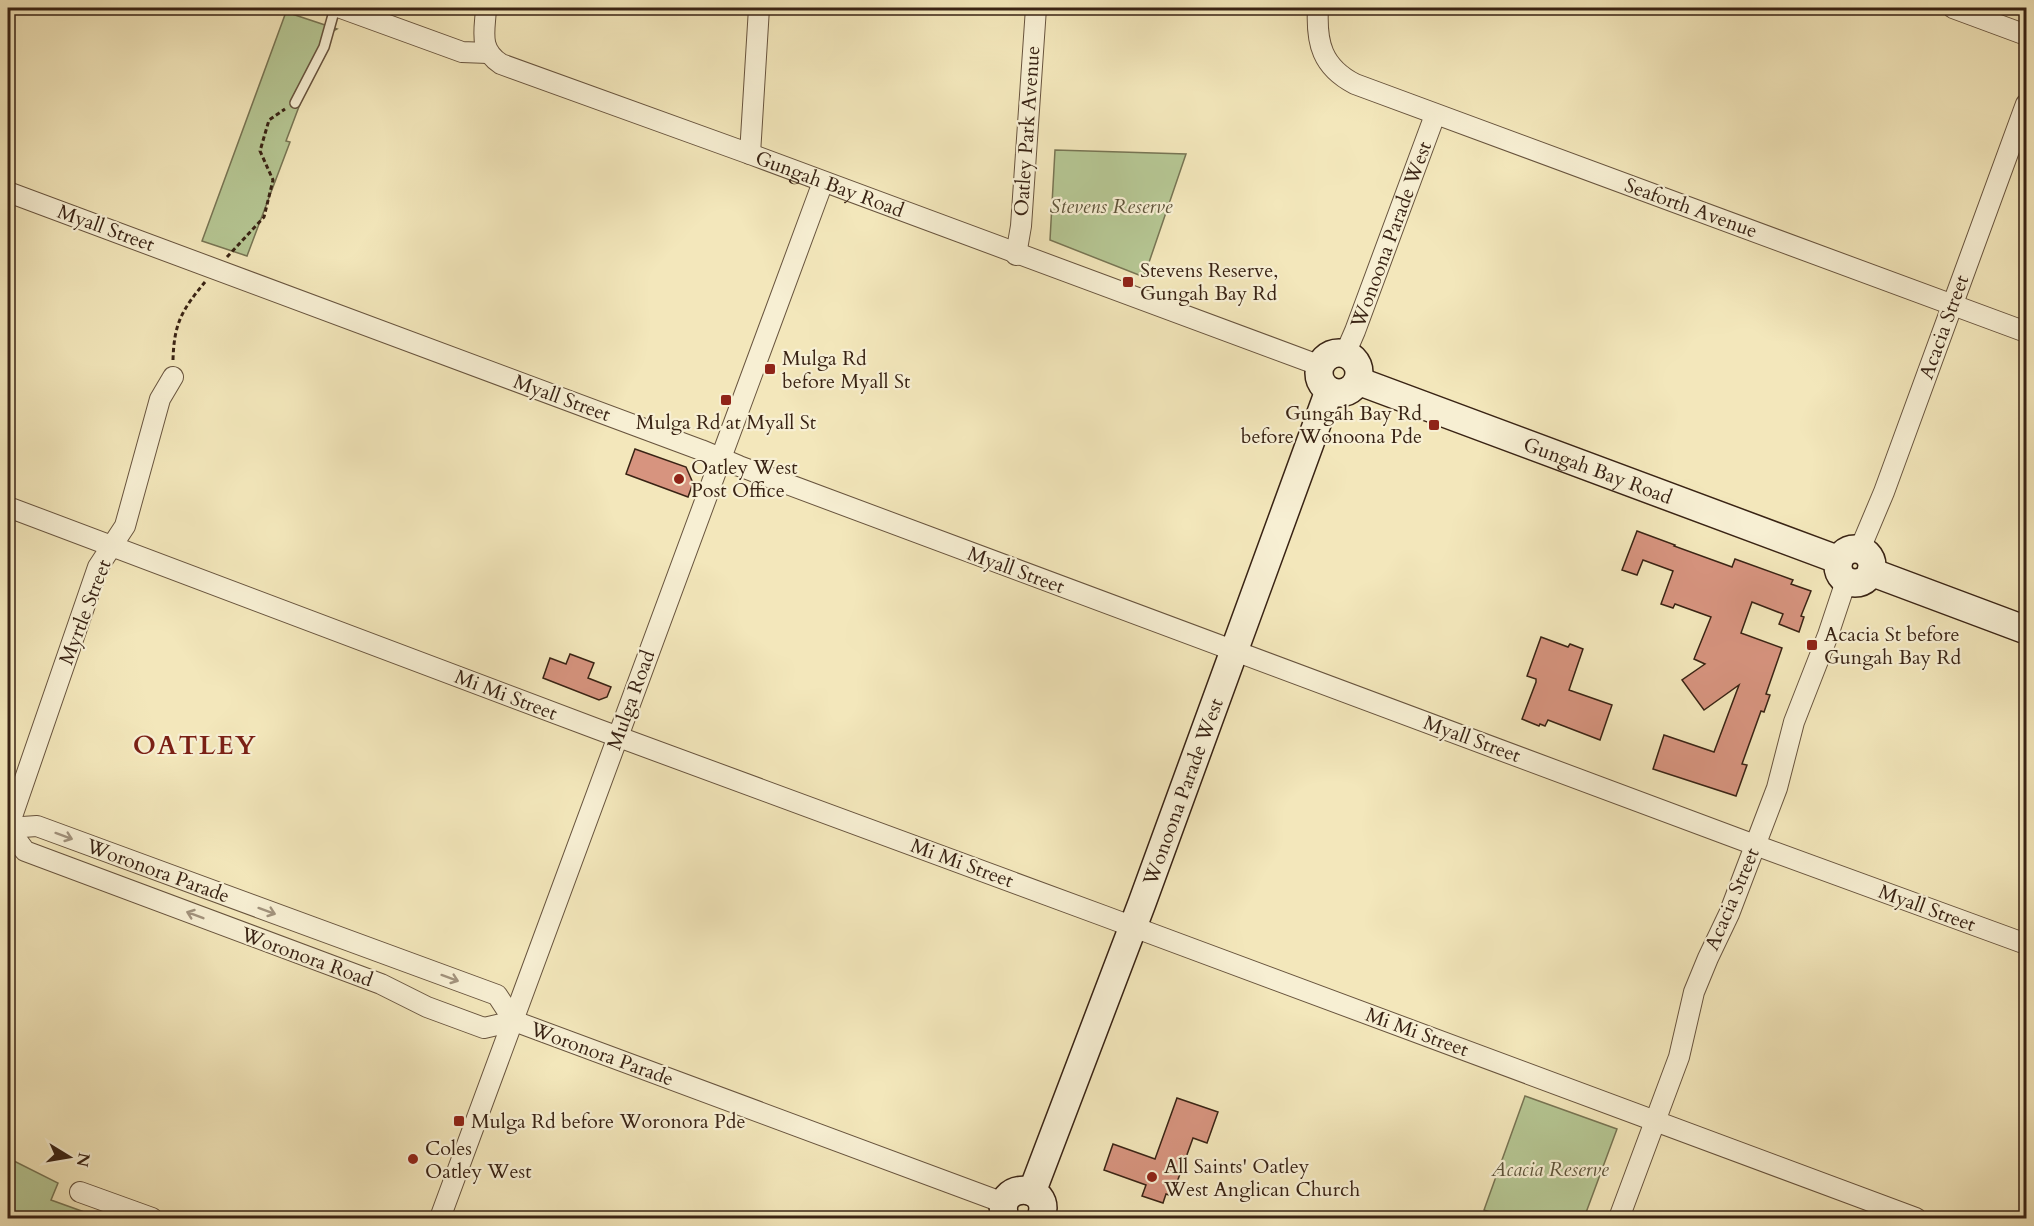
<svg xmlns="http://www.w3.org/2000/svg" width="2034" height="1226" viewBox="0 0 2034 1226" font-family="Cardo,serif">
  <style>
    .green { fill: #b6c794; stroke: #787554; stroke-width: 1.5 }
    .building { fill: #d7947f; stroke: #392314; stroke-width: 1.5 }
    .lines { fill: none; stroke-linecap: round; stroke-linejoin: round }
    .lane-casing { stroke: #68543e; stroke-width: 12 }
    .street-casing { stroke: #68543e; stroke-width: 22 }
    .secondary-casing { stroke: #392314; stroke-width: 30 }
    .path { stroke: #392314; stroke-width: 3; stroke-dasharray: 4.5 3; stroke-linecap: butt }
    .lane { stroke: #f7efd3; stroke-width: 9 }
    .street { stroke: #f7efd3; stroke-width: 20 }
    .secondary { stroke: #f7efd3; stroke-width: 27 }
    .oneway { stroke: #a2937d }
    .poi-dot { fill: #8f2418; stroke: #f7efd3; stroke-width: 2 }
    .labels { text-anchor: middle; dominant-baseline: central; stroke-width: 4.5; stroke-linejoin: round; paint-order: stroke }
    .street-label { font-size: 20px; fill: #392314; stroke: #f7efd3 }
    .park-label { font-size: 20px; font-style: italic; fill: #5e543a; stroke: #f7efd3 }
    .poi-label { font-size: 20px; fill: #392314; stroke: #f7efd3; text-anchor: start }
    .district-label { font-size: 26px; font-weight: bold; letter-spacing: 1.5px; fill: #7a1f14; stroke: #f7efd3 }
  </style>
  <rect width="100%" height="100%" fill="#f3e7bb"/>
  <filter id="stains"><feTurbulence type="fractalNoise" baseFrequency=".00333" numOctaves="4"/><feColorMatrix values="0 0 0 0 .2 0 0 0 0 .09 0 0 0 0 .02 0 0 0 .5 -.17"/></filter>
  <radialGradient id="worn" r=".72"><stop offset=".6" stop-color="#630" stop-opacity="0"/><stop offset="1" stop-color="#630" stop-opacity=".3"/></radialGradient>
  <g class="green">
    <path d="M286 12 337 29 326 35 286 141 290 142 247 256 202 241Z"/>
    <path d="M1055 150 1186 154 1144 277 1050 240Z"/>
    <path d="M1525 1096 1617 1129 1584 1218H1507L1484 1210Z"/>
    <path d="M8 1158 58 1183 51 1200 101 1218H8Z"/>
  </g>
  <g class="building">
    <path d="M635 449 686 467 693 483 688 497 626 474Z"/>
    <path d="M1637 531 1675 545 1674 546 1732 567 1735 559 1793 580 1791 584 1811 591 1801 616 1804 617 1799 632 1779 624 1783 614 1752 602 1741 633 1782 648 1766 694 1770 695 1764 712 1761 711 1742 764 1747 765 1736 796 1653 769 1664 735 1714 752 1739 685 1704 710 1682 680 1705 664 1694 659 1711 617 1675 604 1673 608 1661 604 1673 571 1643 560 1637 575 1622 570Z"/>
    <path d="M1541 637 1568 647 1570 644 1583 649 1569 690 1612 705 1600 740 1548 720 1545 726 1540 724 1539 726 1522 719 1536 682V679L1527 676Z"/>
    <path d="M570 654 594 663 588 678 611 687 607 697 599 700 543 678 550 658 566 664Z"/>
    <path d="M1177 1098 1218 1112 1207 1143 1193 1138 1172 1196 1166 1194 1163 1203 1142 1196 1146 1185 1104 1170 1113 1144 1155 1159Z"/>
  </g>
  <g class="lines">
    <defs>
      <path id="lane" d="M295 103 324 47 335 8"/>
      <g id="street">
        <path d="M341 8 462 52 488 53"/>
        <path id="s1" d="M486 8C485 31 478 49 501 64L750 154 1321 366"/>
        <path d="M1318 8C1316 43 1322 67 1355 84L2026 332"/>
        <path d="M1953 8 2026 35"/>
        <path d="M750 154 759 8"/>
        <path d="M8 192 701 450 739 466 1755 845 2026 944"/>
        <path d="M1016 255 1021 226 1036 8"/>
        <path id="s2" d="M1345 354 1355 331 1435 115"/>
        <path d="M8 507 597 729 1104 916 1916 1218"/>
        <path d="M1860 549 1884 492 2026 104"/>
        <path d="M8 828 37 826 497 995 514 1021 1004 1203"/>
        <path d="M8 828 25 851 381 984 427 1007 484 1028 514 1021"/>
        <path d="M8 828 98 567 125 526 160 399 173 377"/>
        <path d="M80 1192 152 1218"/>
        <path d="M440 1218 823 182"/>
        <path d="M1619 1218 1679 1057 1694 992 1708 958 1729 914 1777 788 1794 722 1828 635 1846 581"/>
      </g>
      <g id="secondary">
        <circle cx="1339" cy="373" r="20"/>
        <path id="s3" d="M1358 381 1839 560"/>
        <circle cx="1855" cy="566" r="17"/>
        <path d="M1871 572 2026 630"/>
        <path id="s4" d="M1032 1192 1142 903 1329 391"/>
        <path d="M1005 1218C993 1181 1054 1181 1041 1218"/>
      </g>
    </defs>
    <use href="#lane" class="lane-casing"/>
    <use href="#street" class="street-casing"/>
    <use href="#secondary" class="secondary-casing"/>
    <g class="path">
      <path d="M227 257 264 217 273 180 260 151 269 120 285 109"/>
      <path d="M173 360C174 323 182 310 205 282"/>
    </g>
    <use href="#lane" class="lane"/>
    <use href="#street" class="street"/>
    <use href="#secondary" class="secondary"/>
  </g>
  <defs><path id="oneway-shaft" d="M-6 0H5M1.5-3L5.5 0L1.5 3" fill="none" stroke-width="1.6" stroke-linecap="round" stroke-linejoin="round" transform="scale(1.5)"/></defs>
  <g class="oneway">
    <use href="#oneway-shaft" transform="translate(64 836) rotate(20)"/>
    <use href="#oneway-shaft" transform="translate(267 911) rotate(20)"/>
    <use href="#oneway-shaft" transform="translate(195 915) rotate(-159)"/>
    <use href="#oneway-shaft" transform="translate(450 978) rotate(20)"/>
  </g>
  <g class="poi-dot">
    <rect x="1122" y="276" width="12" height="12" rx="3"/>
    <rect x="764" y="363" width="12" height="12" rx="3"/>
    <rect x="720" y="394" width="12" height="12" rx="3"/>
    <rect x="1428" y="419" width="12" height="12" rx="3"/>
    <circle cx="679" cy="479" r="6"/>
    <rect x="1806" y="639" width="12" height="12" rx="3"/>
    <rect x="453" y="1115" width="12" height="12" rx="3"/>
    <circle cx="413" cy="1159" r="6"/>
    <circle cx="1152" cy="1177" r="6"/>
  </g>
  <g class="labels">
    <g class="street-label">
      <text transform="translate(1027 131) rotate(-86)">Oatley Park Avenue</text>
      <text stroke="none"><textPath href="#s1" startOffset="412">Gungah Bay Road</textPath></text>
      <text transform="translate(1691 208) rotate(20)">Seaforth Avenue</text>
      <text transform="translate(106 228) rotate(20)">Myall Street</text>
      <text stroke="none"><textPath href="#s2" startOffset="128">Wonoona Parade West</textPath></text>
      <text transform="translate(1944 327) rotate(-70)">Acacia Street</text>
      <text transform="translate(562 398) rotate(20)">Myall Street</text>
      <text stroke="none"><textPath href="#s3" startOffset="256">Gungah Bay Road</textPath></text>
      <text transform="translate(1016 570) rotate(20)">Myall Street</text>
      <text transform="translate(85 612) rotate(-69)">Myrtle Street</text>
      <text transform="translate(506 695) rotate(21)">Mi Mi Street</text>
      <text transform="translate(631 700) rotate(-70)">Mulga Road</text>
      <text transform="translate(1472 739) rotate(20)">Myall Street</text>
      <text stroke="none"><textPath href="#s4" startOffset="428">Wonoona Parade West</textPath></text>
      <text transform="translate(962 863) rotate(20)">Mi Mi Street</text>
      <text transform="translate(158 871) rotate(20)">Woronora Parade</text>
      <text transform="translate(1732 899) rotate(-67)">Acacia Street</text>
      <text transform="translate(1927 908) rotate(20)">Myall Street</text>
      <text transform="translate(307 957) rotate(20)">Woronora Road</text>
      <text transform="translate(1417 1032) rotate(20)">Mi Mi Street</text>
      <text transform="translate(602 1054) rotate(20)">Woronora Parade</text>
    </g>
    <g class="park-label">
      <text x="1111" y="206">Stevens Reserve</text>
      <text x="1550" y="1169">Acacia Reserve</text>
    </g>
    <g class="poi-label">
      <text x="1140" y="270">Stevens Reserve,<tspan x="1140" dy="23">Gungah Bay Rd</tspan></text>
      <text x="782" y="358">Mulga Rd<tspan x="782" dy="23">before Myall St</tspan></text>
      <text x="1422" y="413" text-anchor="end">Gungah Bay Rd<tspan x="1422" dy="23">before Wonoona Pde</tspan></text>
      <text x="726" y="422" text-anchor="middle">Mulga Rd at Myall St</text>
      <text x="691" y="467">Oatley West<tspan x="691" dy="23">Post Office</tspan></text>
      <text x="1824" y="634">Acacia St before<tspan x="1824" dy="23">Gungah Bay Rd</tspan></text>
      <text x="471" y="1121">Mulga Rd before Woronora Pde</text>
      <text x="425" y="1148">Coles<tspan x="425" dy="23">Oatley West</tspan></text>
      <text x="1164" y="1166">All Saints' Oatley<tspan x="1164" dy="23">West Anglican Church</tspan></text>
    </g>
    <g class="district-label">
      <text x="195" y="745">OATLEY</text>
    </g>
  </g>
  <rect width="2034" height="1226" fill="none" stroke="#f3e7bb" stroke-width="30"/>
  <rect x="9" y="9" width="2016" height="1208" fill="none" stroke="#392314" stroke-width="3"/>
  <rect x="15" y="15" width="2004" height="1196" fill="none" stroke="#392314" stroke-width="1.5"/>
  <g transform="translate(69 1157) rotate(101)" stroke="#f7efd3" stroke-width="4.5" paint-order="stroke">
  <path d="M0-4.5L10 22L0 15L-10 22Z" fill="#392314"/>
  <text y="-9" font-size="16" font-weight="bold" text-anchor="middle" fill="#392314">N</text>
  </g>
  <rect width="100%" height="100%" filter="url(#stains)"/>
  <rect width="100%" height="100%" fill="url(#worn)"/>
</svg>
